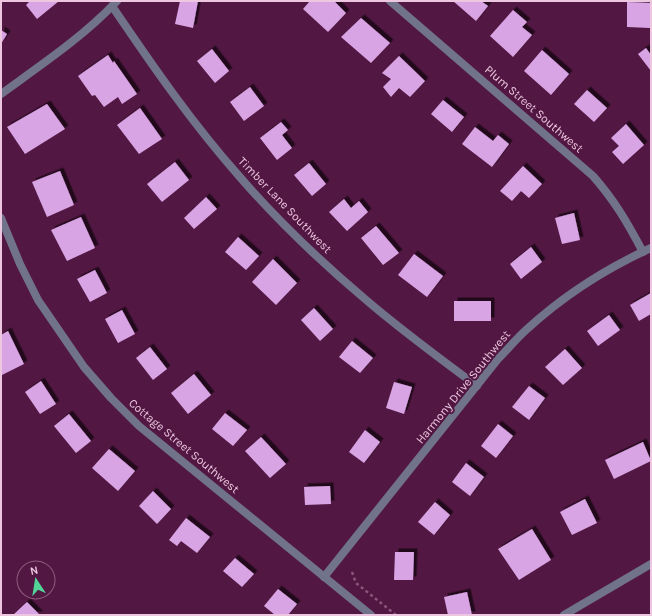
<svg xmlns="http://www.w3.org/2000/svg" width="652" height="616" viewBox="0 0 652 616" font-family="Karla,sans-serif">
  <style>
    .building { fill: #d8a4e4; filter: url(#shadow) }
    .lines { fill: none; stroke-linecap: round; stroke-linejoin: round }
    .path { stroke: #8a567b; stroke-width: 2.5; stroke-dasharray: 3 3; stroke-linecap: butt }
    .minor { stroke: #70738a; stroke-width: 8 }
    .tertiary { stroke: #70738a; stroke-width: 8 }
    .labels { text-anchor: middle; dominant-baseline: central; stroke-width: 4; stroke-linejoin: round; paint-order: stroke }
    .street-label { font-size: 12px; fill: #ecc7df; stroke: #531743 }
  </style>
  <defs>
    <filter id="shadow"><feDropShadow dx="3.5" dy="-3.5" stdDeviation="0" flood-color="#0009"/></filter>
  </defs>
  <rect width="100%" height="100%" fill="#531743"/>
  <g class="building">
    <path d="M30 1H59L37 19 26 5Z"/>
    <path d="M180 1H198L193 28 175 24Z"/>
    <path d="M310 1H334L346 13 328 32 303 9Z"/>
    <path d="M453 1H481L488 6 476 21Z"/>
    <path d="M627 2 651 3 650 28 627 27Z"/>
    <path d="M513 10 527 22 522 27 532 35 513 57 490 36Z"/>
    <path d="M361 18 390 43 371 63 341 37Z"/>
    <path d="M1 30 7 34 1 44Z"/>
    <path d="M646 48 651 55V71L638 54Z"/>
    <path d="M212 49 229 71 215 83 197 61Z"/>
    <path d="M542 50 569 74 551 95 524 71Z"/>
    <path d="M108 55 113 63 114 61 137 94 122 104 118 97 104 107 95 95 92 96 78 76Z"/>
    <path d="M399 56 425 81 410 97 399 88 391 97 383 87 391 79 382 73Z"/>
    <path d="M250 87 264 106 244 121 230 102Z"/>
    <path d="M587 90 607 108 594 122 574 104Z"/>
    <path d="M443 100 464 117 452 132 431 114Z"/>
    <path d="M47 104 65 129 25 154 7 127Z"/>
    <path d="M140 108 162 139 139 154 117 125Z"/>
    <path d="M281 122 288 130 282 135 292 148 277 160 260 138Z"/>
    <path d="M626 124 644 145 623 164 612 152 619 146 611 138Z"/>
    <path d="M475 127 493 141 498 135 509 144 492 167 462 144Z"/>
    <path d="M175 162 189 180 162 202 147 184Z"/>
    <path d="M309 163 326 184 312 196 294 175Z"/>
    <path d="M523 166 542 184 529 198 521 191 512 201 500 191Z"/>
    <path d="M60 171 74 205 47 217 32 182Z"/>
    <path d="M206 197 217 209 194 229 184 218Z"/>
    <path d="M344 199 351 208 359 201 368 212 347 231 329 212Z"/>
    <path d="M574 213 580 240 562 244 555 218Z"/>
    <path d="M81 217 95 248 67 261 51 230Z"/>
    <path d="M376 226 399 253 383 265 361 238Z"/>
    <path d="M238 237 259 256 246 270 225 252Z"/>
    <path d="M531 247 542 262 521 279 510 264Z"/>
    <path d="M414 254 443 276 427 297 398 275Z"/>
    <path d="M273 259 297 283 276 305 252 282Z"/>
    <path d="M95 270 107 293 90 302 77 279Z"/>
    <path d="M651 293V314L639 321 630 305Z"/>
    <rect x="454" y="301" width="37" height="20"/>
    <path d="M314 308 333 329 320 341 301 320Z"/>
    <path d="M122 310 135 334 118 343 105 319Z"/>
    <path d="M609 315 620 330 598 346 587 331Z"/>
    <path d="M8 331 24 364 2 375 1 371V335Z"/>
    <path d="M352 341 373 358 360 373 339 357Z"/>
    <path d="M150 347 167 369 153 380 136 358Z"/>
    <path d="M565 349 582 368 563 385 545 367Z"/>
    <path d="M194 374 211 395 188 414 171 393Z"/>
    <path d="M41 381 56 404 40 414 25 392Z"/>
    <path d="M394 382 412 387 404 414 386 408Z"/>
    <path d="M529 386 545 398 529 420 512 407Z"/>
    <path d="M225 413 247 430 233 446 212 429Z"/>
    <path d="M69 414 91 441 76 453 54 426Z"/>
    <path d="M498 424 513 436 496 458 481 446Z"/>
    <path d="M365 430 380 442 364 463 349 452Z"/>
    <path d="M261 437 286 464 270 478 245 451Z"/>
    <path d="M643 442 651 461 614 479 605 460Z"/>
    <path d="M109 449 135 471 118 491 92 468Z"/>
    <path d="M466 463 484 477 470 496 452 482Z"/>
    <path d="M330 486 331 504 305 505 304 487Z"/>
    <path d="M153 491 171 509 157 524 139 506Z"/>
    <path d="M585 499 597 523 572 535 560 512Z"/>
    <path d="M435 502 450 515 434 535 418 522Z"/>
    <path d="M186 518 210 537 197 553 181 541 177 546 169 540Z"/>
    <path d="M532 529 551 560 519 580 498 549Z"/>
    <path d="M395 552H414L413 580H394Z"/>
    <path d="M235 558 254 574 242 587 223 571Z"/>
    <path d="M278 589 297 604 288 615H275L264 606Z"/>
    <path d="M467 592 472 615H448L444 597Z"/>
    <path d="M27 602 40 615H13Z"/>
  </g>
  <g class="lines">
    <path class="path" d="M352 572 356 583 396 615"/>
    <g class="minor">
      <path d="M390 1 593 176C615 201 627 222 643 252"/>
      <path d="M112 6C152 65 192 123 239 176 277 220 320 261 365 299 401 330 439 358 477 386"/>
      <path d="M324 577 498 359C507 350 516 339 526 330 563 296 605 269 651 248"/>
    </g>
    <g class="tertiary">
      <path d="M1 94C41 65 83 37 117 1"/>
      <path d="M1 218 20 264 38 300 84 367 111 398 139 426 371 615"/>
      <path d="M564 615 651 564"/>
    </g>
  </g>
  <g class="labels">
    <g class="street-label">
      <text transform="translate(534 109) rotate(41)">Plum Street Southwest</text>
      <text transform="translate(285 205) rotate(46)">Timber Lane Southwest</text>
      <text transform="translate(463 387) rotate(-51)">Harmony Drive Southwest</text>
      <text transform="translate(184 446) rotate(40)">Cottage Street Southwest</text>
    </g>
  </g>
  <rect width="652" height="616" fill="none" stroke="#ecc7df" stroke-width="4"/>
  <g transform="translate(36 580) rotate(348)"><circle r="19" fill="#531743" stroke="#905d81"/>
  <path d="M0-3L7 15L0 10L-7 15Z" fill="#52d397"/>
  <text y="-6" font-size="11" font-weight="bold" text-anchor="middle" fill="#ecc7df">N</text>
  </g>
</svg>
